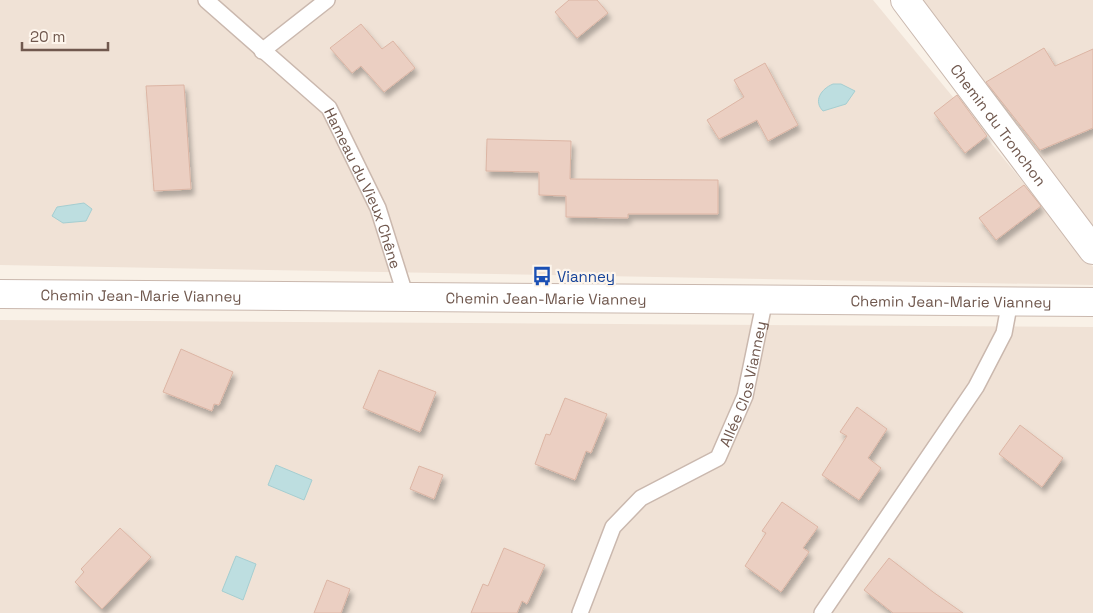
<svg xmlns="http://www.w3.org/2000/svg" width="1093" height="613" viewBox="0 0 1093 613" font-family="'Space Grotesk',sans-serif">
  <style>
    .residential { fill: #f0e2d6 }
    .water { fill: #bddee0; stroke: #a5ced1 }
    .building { fill: #ebcfc2; stroke: #dcb5a4; filter: url(#shadow) }
    .lines { fill: none; stroke-linecap: round; stroke-linejoin: round }
    .service-casing { stroke: #cab8ae; stroke-width: 18 }
    .minor-casing { stroke: #cab8ae; stroke-width: 30 }
    .tertiary-casing { stroke: #cab8ae; stroke-width: 30 }
    .service { stroke: #fff; stroke-width: 15 }
    .minor { stroke: #fff; stroke-width: 28 }
    .tertiary { stroke: #fff; stroke-width: 28 }
    .labels { text-anchor: middle; dominant-baseline: central; stroke-width: 4.5; stroke-linejoin: round; paint-order: stroke }
    .street-label { font-size: 15px; fill: #70584e; stroke: #fdf5ec }
    .transit-label { font-size: 15px; fill: #164399; stroke: #fdf5ec; text-anchor: start }
  </style>
  <defs>
    <filter id="shadow"><feDropShadow dx="3" dy="5.5" stdDeviation="2.5" flood-color="#0004"/></filter>
  </defs>
  <rect width="100%" height="100%" fill="#f9f1e7"/>
  <g class="residential">
    <path d="M0 0H873L1093 267V285L0 265Z"/>
    <path d="M915 0H1093V226Z"/>
    <path d="M0 320 1093 327V613H0Z"/>
  </g>
  <g class="water">
    <path d="M833 84H841L855 91 846 104 823 111C813 101 821 89 833 84Z"/>
    <path d="M84 203 92 209 86 221 63 223 52 216 57 207Z"/>
    <path d="M276 465 312 480 304 500 268 485Z"/>
    <path d="M236 556 256 564 243 600 222 591Z"/>
  </g>
  <g class="building">
    <path d="M569 0H597L608 13 577 38 555 12Z"/>
    <path d="M361 24 382 49 393 41 415 68 384 92 361 66 352 73 330 48Z"/>
    <path d="M1044 48 1055 66 1093 49V128L1040 150 986 82Z"/>
    <path d="M765 63 798 125 768 141 757 120 719 139 707 120 744 97 734 80Z"/>
    <path d="M184 85 191 189 154 191 146 86Z"/>
    <path d="M957 95 987 136 965 153 934 113Z"/>
    <path d="M487 139 571 141 570 179 718 180V214H628V218L566 217V196L539 195V172L486 171Z"/>
    <path d="M1024 185 1041 206 996 240 979 218Z"/>
    <path d="M181 349 233 372 219 405 214 404 212 411 163 392Z"/>
    <path d="M379 370 436 392 420 432 363 408Z"/>
    <path d="M565 398 607 414 591 453 586 451 575 480 535 464 546 434 550 435Z"/>
    <path d="M857 407 887 429 868 458 881 468 859 500 822 475 847 436 840 432Z"/>
    <path d="M1020 425 1063 458 1042 487 999 454Z"/>
    <path d="M419 466 443 475 434 499 410 489Z"/>
    <path d="M782 502 818 527 803 548 809 552 781 592 745 566 766 533 762 531Z"/>
    <path d="M120 528 151 557 102 609 75 582 84 572 81 569Z"/>
    <path d="M504 548 545 565 527 604 522 601 517 613H471L483 584 488 586Z"/>
    <path d="M889 558 933 592 963 613H893L864 590Z"/>
    <path d="M327 580 350 589 341 613H314Z"/>
  </g>
  <g class="lines">
    <defs>
      <g id="service">
        <path id="s1" d="M206 0 329 108 378 208 406 297"/>
        <path d="M262 51 327 0"/>
        <path id="s2" d="M580 613 613 527 641 498 718 458 745 396 765 299"/>
        <path d="M822 613 976 387 1004 333 1010 301"/>
      </g>
      <g id="minor">
        <path id="s3" d="M905 0 1093 250"/>
      </g>
      <g id="tertiary">
        <path id="s4" d="M0 294 1093 302"/>
      </g>
    </defs>
    <use href="#service" class="service-casing"/>
    <use href="#minor" class="minor-casing"/>
    <use href="#tertiary" class="tertiary-casing"/>
    <use href="#service" class="service"/>
    <use href="#minor" class="minor"/>
    <use href="#tertiary" class="tertiary"/>
  </g>
  <defs>
    <symbol id="bus-bare" viewBox="-9 -9 18 18"><path d="M-5-6H5V4H4V6H2V4H-2V6H-4V4H-5ZM-3.5-4V0h7V-4ZM-3.5 1.2v1.5H-2V1.2ZM2 1.2v1.5H3.5V1.2Z" fill="#1a4fb4" stroke="#fdf5ec" stroke-width="2.5" paint-order="stroke"/></symbol>
  </defs>
  <g fill-rule="evenodd">
    <use href="#bus-bare" x="528" y="262" width="28" height="28"/>
  </g>
  <g class="labels">
    <g class="street-label">
      <text stroke="none"><textPath href="#s3" startOffset="156">Chemin du Tronchon</textPath></text>
      <text stroke="none"><textPath href="#s1" startOffset="251">Hameau du Vieux Chêne</textPath></text>
      <text stroke="none"><textPath href="#s4" startOffset="141">Chemin Jean-Marie Vianney</textPath></text>
      <text stroke="none"><textPath href="#s4" startOffset="546">Chemin Jean-Marie Vianney</textPath></text>
      <text stroke="none"><textPath href="#s4" startOffset="951">Chemin Jean-Marie Vianney</textPath></text>
      <text stroke="none"><textPath href="#s2" startOffset="298">Allée Clos Vianney</textPath></text>
    </g>
    <g class="transit-label">
      <text x="557" y="276">Vianney</text>
    </g>
  </g>
  <path d="M22 42v8h86v-8" fill="none" stroke="#70584e" stroke-width="2.5"/>
  <text x="30" y="42" font-size="15" fill="#70584e" stroke="#fdf5ec" stroke-width="4" paint-order="stroke">20 m</text>
</svg>
